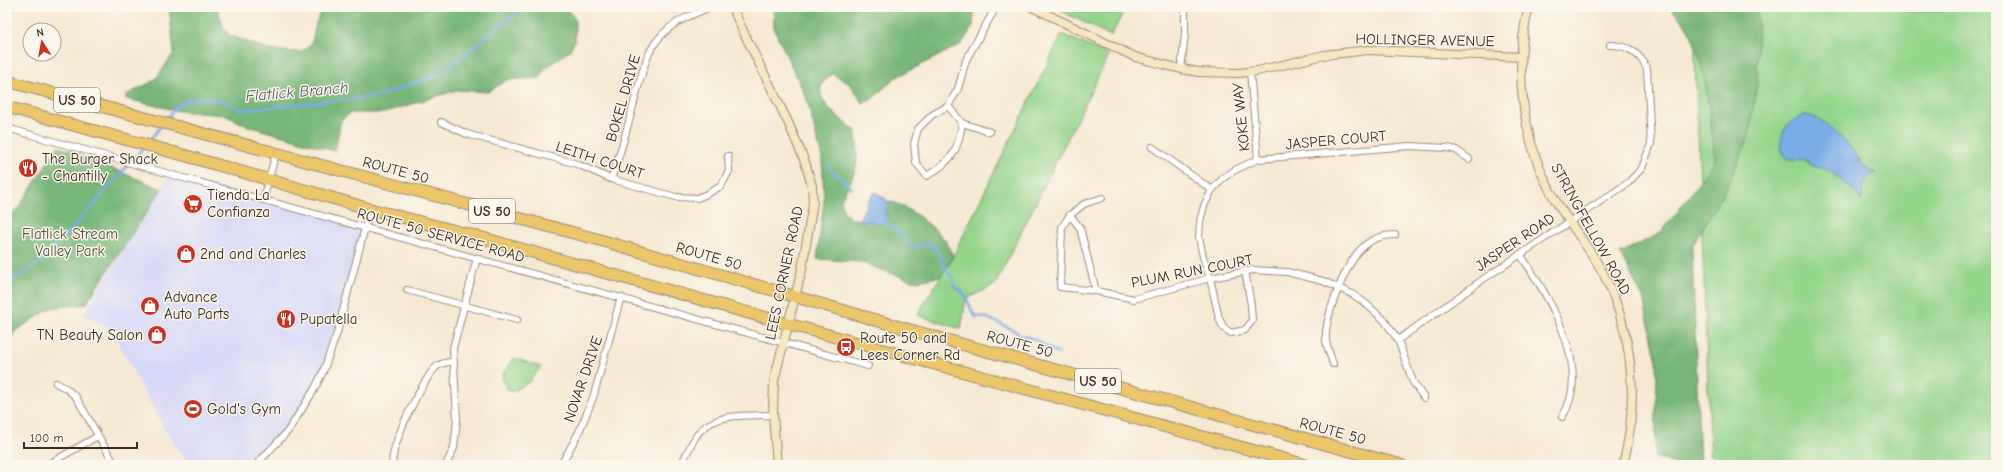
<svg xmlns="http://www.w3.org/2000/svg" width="2003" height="472" viewBox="0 0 2003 472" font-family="'Comic Neue',sans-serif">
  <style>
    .built { fill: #d6d8f8 }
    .green { fill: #94d48b; stroke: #687f54 }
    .forest { fill: #77b677; stroke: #59704a }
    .water { fill: #7aace6; stroke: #5a6b82 }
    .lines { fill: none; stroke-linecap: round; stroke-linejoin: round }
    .stream { stroke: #7aace6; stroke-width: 2.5 }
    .street-casing { stroke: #988a78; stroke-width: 8 }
    .secondary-casing { stroke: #988a78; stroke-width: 10 }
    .highway-casing { stroke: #988a78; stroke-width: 13 }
    .street { stroke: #fff; stroke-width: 6 }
    .secondary { stroke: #f7e8c3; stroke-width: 8 }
    .highway { stroke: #ecc669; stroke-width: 11 }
    .labels { text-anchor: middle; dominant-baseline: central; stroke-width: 3; stroke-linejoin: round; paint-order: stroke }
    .shield { fill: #fbf7ec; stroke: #75685c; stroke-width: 1 }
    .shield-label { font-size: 14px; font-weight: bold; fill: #3b2a1e }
    .street-label { font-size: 15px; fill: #3b2a1e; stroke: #fbf7ec }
    .poi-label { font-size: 15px; fill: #3b2a1e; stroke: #fbf7ec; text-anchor: start }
    .park-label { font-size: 15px; fill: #515439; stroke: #fbf7ec }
    .water-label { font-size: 16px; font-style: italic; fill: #515864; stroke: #fbf7ec }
  </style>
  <rect width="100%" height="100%" fill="#fbf7ec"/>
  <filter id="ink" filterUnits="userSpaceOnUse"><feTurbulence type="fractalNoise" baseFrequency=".025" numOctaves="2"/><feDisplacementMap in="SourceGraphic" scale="8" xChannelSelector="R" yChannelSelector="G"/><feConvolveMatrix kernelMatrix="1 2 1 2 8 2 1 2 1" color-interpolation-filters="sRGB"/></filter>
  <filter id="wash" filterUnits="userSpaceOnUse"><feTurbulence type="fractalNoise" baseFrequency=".012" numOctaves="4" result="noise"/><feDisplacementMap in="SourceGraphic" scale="16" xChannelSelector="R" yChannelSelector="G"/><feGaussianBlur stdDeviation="0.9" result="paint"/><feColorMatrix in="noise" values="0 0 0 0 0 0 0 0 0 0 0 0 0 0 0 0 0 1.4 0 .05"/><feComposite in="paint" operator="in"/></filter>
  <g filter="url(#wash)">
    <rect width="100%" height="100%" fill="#f6e9d3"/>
    <path class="built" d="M180 177 365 227 323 372 276 445 256 465H190L166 432 111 329 84 314 126 245 162 189 166 179Z"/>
    <g class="green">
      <path d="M1060 7H1126L1111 36 1061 11Z"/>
      <path d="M1693 7H1996V465H1711Z"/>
      <path d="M1062 34 1109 55 995 285 966 299 961 329 917 315 952 258Z"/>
      <path d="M514 358 541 367 529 382 513 391H509L502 379 503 374Z"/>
    </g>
    <g class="forest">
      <path d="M169 7H217L223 26 229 35 270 50 301 52C304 50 309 47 311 44 317 29 313 11 333 7H565L575 19V40L570 50 544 69 540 78 507 80 488 92 457 90 383 113H350L341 120 335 151 248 126 224 115 179 111 126 99V95L155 80 174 53Z"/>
      <path d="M773 7H975L973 26 962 44 895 78 871 100 862 103 851 85 833 74C801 93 839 117 855 130 861 163 856 172 841 200L843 210 851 219C855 219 860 220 863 218 872 213 877 202 889 202 904 202 956 240 952 258 951 263 944 271 941 276L921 281 910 280 860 262 817 259 824 200 822 158 806 97 774 29Z"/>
      <path d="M1669 7H1758L1757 84 1749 137 1727 187 1692 247 1700 465H1678L1655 457 1657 362 1643 298 1620 253 1659 234 1676 214 1715 160C1711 125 1705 50 1684 23 1680 17 1674 12 1669 7Z"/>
      <path d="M58 146 162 189 86 304 51 308 14 332 7 353V219L19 207Z"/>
    </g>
    <g class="water">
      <path d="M1805 115C1823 116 1843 138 1854 152 1861 161 1865 170 1876 173 1862 179 1861 187 1862 202 1852 186 1836 174 1820 166L1816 167 1810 165 1807 160C1801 159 1791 160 1786 158 1782 156 1783 153 1782 150 1777 133 1789 120 1805 115Z"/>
      <path d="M875 192 886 199 889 205 885 211 888 219 880 225 871 221 861 222 859 220 868 201Z"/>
    </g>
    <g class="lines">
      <g class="stream">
        <path d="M165 121C169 116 173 110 178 106 194 92 225 99 241 110L379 96 438 75 524 7"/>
        <path d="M148 143 161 126"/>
        <path d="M828 167 852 188"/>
        <path d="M885 222C896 228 904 239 914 248L930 243C946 256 940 267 953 278L954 286 962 292"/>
        <path d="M7 287 17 277 38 264 89 210 143 148"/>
        <path d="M963 293C970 300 969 310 976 317 988 315 1005 327 1017 332L1018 334 1036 340 1059 354"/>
      </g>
    </g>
  </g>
  <g filter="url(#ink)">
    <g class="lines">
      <defs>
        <g id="street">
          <path d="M7 15 10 7"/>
          <path d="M1181 69 1185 34V7"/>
          <path d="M1250 72 1258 159"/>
          <path d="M948 106 962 123C958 153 952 160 927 176L916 163 914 144 918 129 932 115 948 106 958 89 966 60 996 7"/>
          <path d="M441 122 467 134 577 164 611 179 676 197 697 198 707 194 721 186 729 171 728 156"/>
          <path d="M962 123 990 132"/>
          <path d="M7 128 180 177 868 366"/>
          <path d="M1152 147 1212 190"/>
          <path d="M611 179C622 151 629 121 637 91 643 72 646 51 661 36 674 21 692 15 710 7"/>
          <path d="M263 200 276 153"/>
          <path d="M1070 215 1084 204 1102 198"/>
          <path d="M1520 254C1548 295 1594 369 1562 417"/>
          <path d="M1245 271 1251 305 1252 321 1245 330 1231 333 1223 327 1219 318 1210 278 1203 257 1199 237 1200 221 1204 206 1212 190 1223 178 1235 170 1258 159 1409 146 1448 148 1456 150 1469 159"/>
          <path d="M407 290 517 320"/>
          <path d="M1096 291 1060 287 1062 227 1070 215 1080 228 1096 291 1134 299 1210 278 1253 270 1287 272 1323 281 1352 294 1365 303 1384 320 1398 340 1413 382 1424 398"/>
          <path d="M1398 340 1485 278 1628 183 1642 168 1651 144 1647 69C1640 53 1628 45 1610 45"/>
          <path d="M1333 364C1331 357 1327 348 1326 341 1324 317 1346 262 1364 246 1373 238 1383 235 1395 235"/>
          <path d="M56 383 67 389 76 397 115 465"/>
          <path d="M47 465 98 436"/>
          <path d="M256 465 288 431 314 390 323 372 337 333 370 209"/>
          <path d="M393 465C388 449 423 379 436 367 441 363 446 362 453 362"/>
          <path d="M446 465 454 448 457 420 453 348 477 258"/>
          <path d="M561 465 579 432 593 398 621 297"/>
          <path d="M681 465C687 454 692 439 701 430 719 412 751 416 773 415"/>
        </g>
        <g id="secondary">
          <path d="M732 7 743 31 788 122 805 162 812 186 813 203 802 269 774 381 773 415 777 465"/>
          <path d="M1032 7 1135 57 1181 69 1199 72 1238 73 1257 71 1324 55 1369 50 1521 57"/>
          <path d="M1529 7C1512 70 1523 147 1557 203 1575 232 1598 258 1611 290 1634 345 1638 407 1623 465"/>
        </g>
        <g id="highway">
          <path d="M7 81 600 240 910 330 1401 465"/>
          <path d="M7 107 183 155 370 209 479 237 788 324 1306 465"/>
        </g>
      </defs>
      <use href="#street" class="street-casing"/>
      <use href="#secondary" class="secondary-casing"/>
      <use href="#highway" class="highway-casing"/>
      <use href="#street" class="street"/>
      <use href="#secondary" class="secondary"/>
      <use href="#highway" class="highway"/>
    </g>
  </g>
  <defs>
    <symbol id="restaurant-disc" viewBox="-11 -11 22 22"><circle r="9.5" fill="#c8321e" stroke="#fbf7ec"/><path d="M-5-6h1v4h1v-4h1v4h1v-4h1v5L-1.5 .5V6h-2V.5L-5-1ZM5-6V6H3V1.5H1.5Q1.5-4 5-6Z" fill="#fff"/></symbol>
    <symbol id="supermarket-disc" viewBox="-11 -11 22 22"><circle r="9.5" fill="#c8321e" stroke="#fbf7ec"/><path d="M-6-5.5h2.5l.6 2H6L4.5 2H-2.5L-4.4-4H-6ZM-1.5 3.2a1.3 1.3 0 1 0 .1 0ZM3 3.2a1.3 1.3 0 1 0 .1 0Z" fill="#fff"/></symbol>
    <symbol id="shop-disc" viewBox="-11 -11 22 22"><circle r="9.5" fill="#c8321e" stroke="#fbf7ec"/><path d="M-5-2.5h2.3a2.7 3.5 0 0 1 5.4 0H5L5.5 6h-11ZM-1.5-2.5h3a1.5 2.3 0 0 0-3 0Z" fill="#fff"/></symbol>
    <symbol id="bus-disc" viewBox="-11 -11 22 22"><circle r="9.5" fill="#c8321e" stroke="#fbf7ec"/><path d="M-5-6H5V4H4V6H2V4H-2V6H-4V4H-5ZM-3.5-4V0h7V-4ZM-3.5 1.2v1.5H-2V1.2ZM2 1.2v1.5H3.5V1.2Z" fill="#fff"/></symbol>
    <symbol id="stadium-disc" viewBox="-11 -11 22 22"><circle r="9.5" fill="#c8321e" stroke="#fbf7ec"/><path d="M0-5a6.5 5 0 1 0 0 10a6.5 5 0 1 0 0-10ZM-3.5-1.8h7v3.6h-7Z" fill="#fff"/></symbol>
  </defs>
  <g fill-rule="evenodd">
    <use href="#restaurant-disc" x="17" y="157" width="22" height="22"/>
    <use href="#supermarket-disc" x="182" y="193" width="22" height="22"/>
    <use href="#shop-disc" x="175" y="243" width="22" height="22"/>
    <use href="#shop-disc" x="139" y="295" width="22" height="22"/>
    <use href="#restaurant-disc" x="275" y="308" width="22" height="22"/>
    <use href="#shop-disc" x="146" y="324" width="22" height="22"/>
    <use href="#bus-disc" x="835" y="336" width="22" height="22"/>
    <use href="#stadium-disc" x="182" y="398" width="22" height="22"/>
  </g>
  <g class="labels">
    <g class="shield">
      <rect x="54" y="88" width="46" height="24" rx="3"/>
      <rect x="469" y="199" width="46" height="24" rx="3"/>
      <rect x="1075" y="369" width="46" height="24" rx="3"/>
    </g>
    <g class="shield-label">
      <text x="77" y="100">US 50</text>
      <text x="492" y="211">US 50</text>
      <text x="1098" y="381">US 50</text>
    </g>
    <g class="street-label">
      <text transform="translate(1425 40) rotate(1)">HOLLINGER AVENUE</text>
      <text transform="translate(623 98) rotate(-74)">BOKEL DRIVE</text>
      <text transform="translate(1241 117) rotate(-96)">KOKE WAY</text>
      <text transform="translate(1336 140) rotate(-5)">JASPER COURT</text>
      <text transform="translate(600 160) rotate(18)">LEITH COURT</text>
      <text transform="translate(396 170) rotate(15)">ROUTE 50</text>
      <text transform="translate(1591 229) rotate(61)">STRINGFELLOW ROAD</text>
      <text transform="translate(441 235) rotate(15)">ROUTE 50 SERVICE ROAD</text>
      <text transform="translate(1515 242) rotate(-34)">JASPER ROAD</text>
      <text transform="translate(709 256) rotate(16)">ROUTE 50</text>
      <text transform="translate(1192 271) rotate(-11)">PLUM RUN COURT</text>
      <text transform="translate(784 273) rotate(-78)">LEES CORNER ROAD</text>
      <text transform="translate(1020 344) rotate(15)">ROUTE 50</text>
      <text transform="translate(583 379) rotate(-71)">NOVAR DRIVE</text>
      <text transform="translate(1333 431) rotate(15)">ROUTE 50</text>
    </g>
    <g class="poi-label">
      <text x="42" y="159">The Burger Shack<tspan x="42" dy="17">- Chantilly</tspan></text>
      <text x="207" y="195">Tienda La<tspan x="207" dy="17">Confianza</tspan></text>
      <text x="200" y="254">2nd and Charles</text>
      <text x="164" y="297">Advance<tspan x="164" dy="17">Auto Parts</tspan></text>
      <text x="300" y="319">Pupatella</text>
      <text x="143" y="335" text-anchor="end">TN Beauty Salon</text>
      <text x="860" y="338">Route 50 and<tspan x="860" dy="17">Lees Corner Rd</tspan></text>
      <text x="207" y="409">Gold's Gym</text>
    </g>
    <g class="park-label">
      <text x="70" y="234">Flatlick Stream<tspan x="70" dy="17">Valley Park</tspan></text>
    </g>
    <g class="water-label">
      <text transform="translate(297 92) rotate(-5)">Flatlick Branch</text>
    </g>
  </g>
  <rect width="2003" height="472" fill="none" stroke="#fbf7ec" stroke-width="24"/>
  <g transform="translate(42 42) rotate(349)"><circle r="19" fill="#fbf7ec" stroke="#aea59a"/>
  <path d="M0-3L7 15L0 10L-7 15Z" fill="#c8321e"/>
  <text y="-6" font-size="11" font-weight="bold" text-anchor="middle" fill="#3b2a1e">N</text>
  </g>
  <path d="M24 442v6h113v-6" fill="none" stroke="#3b2a1e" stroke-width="2"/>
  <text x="30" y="442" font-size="12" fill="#3b2a1e" stroke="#fbf7ec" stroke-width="3" paint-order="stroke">100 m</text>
</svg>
